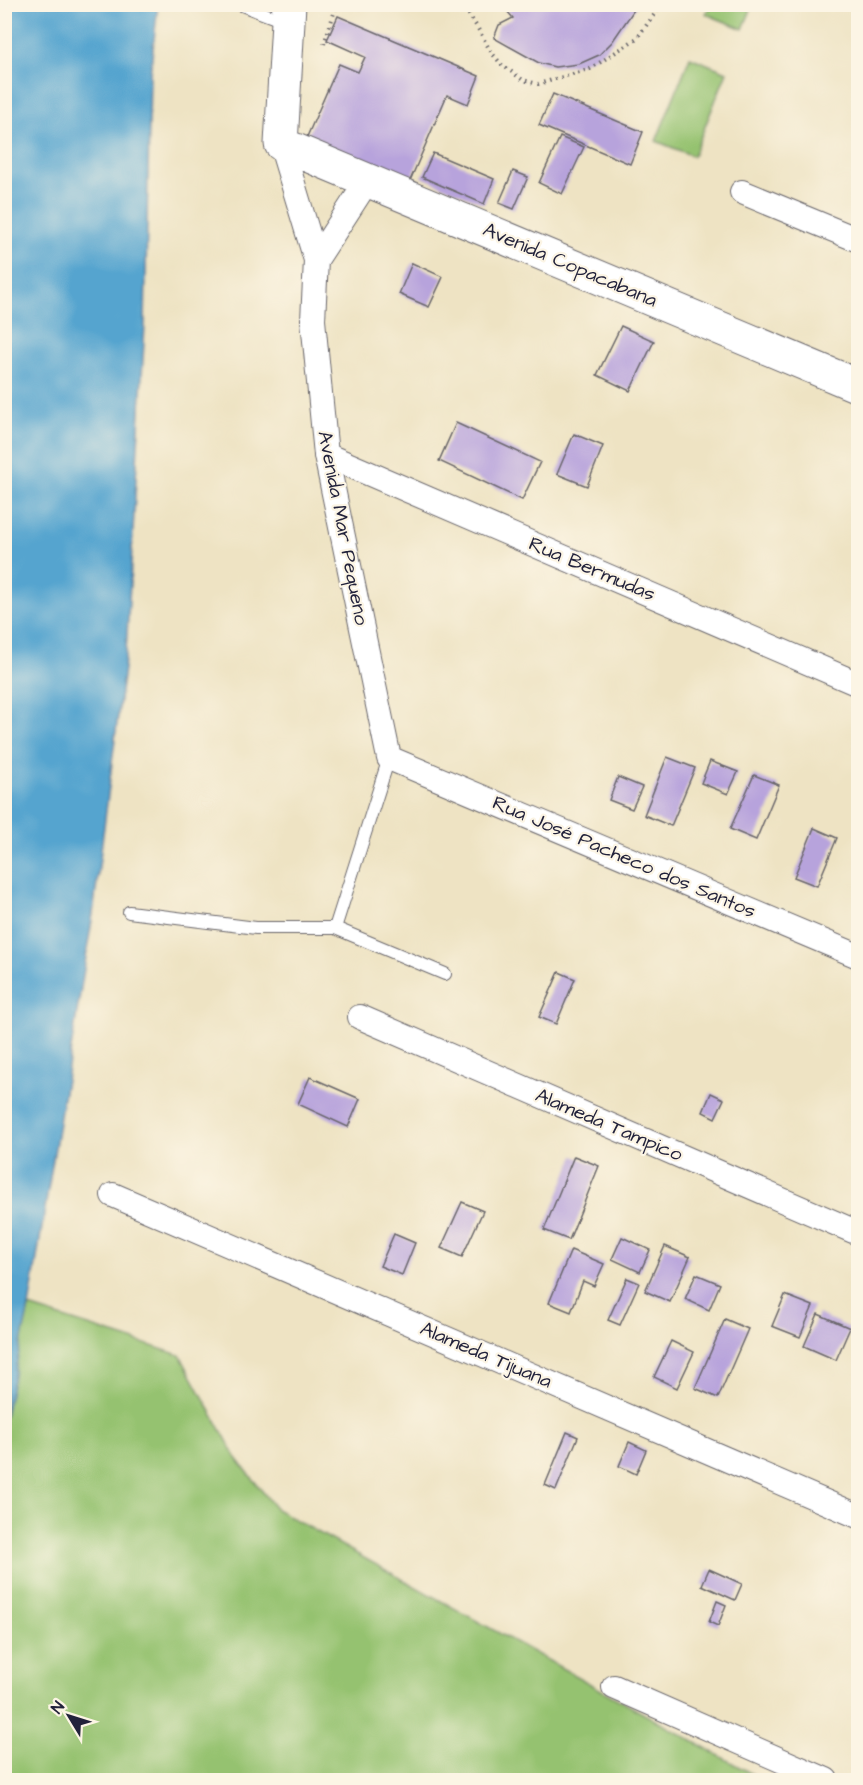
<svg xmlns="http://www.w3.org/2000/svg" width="863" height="1785" viewBox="0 0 863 1785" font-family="'Architects Daughter',sans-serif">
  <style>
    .green { fill: #95c270; stroke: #5c7256; stroke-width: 1.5 }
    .water { fill: #55a4cf; stroke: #3c6385; stroke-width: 1.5 }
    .building { fill: #b7a3dc }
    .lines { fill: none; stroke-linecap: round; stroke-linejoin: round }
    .lane-casing { stroke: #69666b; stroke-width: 14 }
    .street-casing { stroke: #69666b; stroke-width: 26 }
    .secondary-casing { stroke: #69666b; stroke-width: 35 }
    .path { stroke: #69666b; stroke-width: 4; stroke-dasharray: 1.5 4.5; stroke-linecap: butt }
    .lane { stroke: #fff; stroke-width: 12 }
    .street { stroke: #fff; stroke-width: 24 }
    .secondary { stroke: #fff; stroke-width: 33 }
    .labels { text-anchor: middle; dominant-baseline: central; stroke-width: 4.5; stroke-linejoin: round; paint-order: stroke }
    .street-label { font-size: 20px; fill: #22223b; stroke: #fcf5e5 }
  </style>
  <rect width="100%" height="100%" fill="#fcf5e5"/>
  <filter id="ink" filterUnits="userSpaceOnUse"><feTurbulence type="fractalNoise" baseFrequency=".0167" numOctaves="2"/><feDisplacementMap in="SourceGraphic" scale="12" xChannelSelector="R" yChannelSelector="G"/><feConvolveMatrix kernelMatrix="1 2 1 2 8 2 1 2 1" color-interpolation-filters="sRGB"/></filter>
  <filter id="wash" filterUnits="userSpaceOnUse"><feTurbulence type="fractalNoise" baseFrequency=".008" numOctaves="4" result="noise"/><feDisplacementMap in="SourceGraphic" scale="24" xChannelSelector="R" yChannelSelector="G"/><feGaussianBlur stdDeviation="1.35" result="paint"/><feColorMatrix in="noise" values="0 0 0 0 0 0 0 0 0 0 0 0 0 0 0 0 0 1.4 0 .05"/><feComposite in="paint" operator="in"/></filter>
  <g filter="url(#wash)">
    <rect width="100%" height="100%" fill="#eee3c3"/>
    <g class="green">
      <path d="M710 5V4L753 5 743 29 706 14Z"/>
      <path d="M690 57 727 72 693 156 656 141Z"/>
      <path d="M29 1307 180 1355 236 1457 276 1509 763 1780H5L4 1416Z"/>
    </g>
    <path class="water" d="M5 4 158 5 150 75 145 325 126 652 93 914 29 1307 5 1416Z"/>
    <g id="blocks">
      <g class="building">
        <path d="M501 4H638L612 42 599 55 579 64 555 67 539 63 494 38 499 25 513 18Z"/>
        <path d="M338 16 479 76 468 104 447 95 409 183 306 139 339 64 358 72 365 57 327 40Z"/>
        <path d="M553 94 643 132 630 164 539 125Z"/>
        <path d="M560 137 584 147 562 194 539 183Z"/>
        <path d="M433 153 494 179 484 204 422 177Z"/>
        <path d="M513 171 528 177 514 209 499 203Z"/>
        <path d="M412 263 443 277 429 307 399 294Z"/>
        <path d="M621 326 654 341 630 391 597 375Z"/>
        <path d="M456 423 540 462 522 500 439 461Z"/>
        <path d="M574 434 603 446 587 486 557 474Z"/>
        <path d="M667 757 695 768 671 826 644 815Z"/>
        <path d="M710 761 738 772 728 794 701 783Z"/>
        <path d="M754 775 779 785 756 840 730 829Z"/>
        <path d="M618 777 642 787 632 809 609 800Z"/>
        <path d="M814 828 837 838 817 886 794 877Z"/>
        <path d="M559 972 575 979 556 1024 539 1017Z"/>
        <path d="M310 1077 360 1099 348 1127 298 1104Z"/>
        <path d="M711 1093 724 1099 715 1118 703 1112Z"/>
        <path d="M574 1156 599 1166 569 1240 544 1230Z"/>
        <path d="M462 1202 483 1211 462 1257 441 1248Z"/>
        <path d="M394 1234 415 1243 402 1275 380 1266Z"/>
        <path d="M622 1237 650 1250 640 1272 612 1259Z"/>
        <path d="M665 1246 690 1257 670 1302 645 1291Z"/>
        <path d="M571 1250 604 1264 594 1286 583 1281 571 1312 549 1303Z"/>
        <path d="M696 1274 720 1284 709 1310 685 1299Z"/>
        <path d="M627 1278 639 1283 620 1325 608 1320Z"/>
        <path d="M785 1295 813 1306 800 1337 772 1326Z"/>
        <path d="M818 1314 850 1328 836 1360 804 1346Z"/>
        <path d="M725 1319 748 1329 718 1398 695 1388Z"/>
        <path d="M671 1341 694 1352 677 1388 654 1377Z"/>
        <path d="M567 1432 578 1437 556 1490 545 1485Z"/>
        <path d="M629 1442 646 1450 636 1474 619 1466Z"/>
        <path d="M709 1569 742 1584 735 1600 702 1585Z"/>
        <path d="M717 1601 726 1605 718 1626 709 1622Z"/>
      </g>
    </g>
  </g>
  <g filter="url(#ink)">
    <use href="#blocks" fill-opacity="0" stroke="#69666b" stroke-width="1.5"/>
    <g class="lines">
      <defs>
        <g id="lane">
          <path d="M239 4 286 22"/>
          <path d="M129 912 256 928H335L445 974"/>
          <path d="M335 928 389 758"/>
        </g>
        <g id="street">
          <path d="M281 144 316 260 313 320 326 455 389 758 858 956"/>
          <path d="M742 192 858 240"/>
          <path d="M316 260 368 180"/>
          <path d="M326 455 858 684"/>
          <path d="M360 1017 858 1233"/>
          <path d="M113 1195 858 1516"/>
          <path d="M614 1687 826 1780"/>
        </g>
        <path id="secondary" d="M289 4 281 144 858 386"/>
      </defs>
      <use href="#lane" class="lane-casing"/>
      <use href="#street" class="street-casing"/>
      <use href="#secondary" class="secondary-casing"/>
      <g class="path">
        <path d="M462 4 477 27 491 52 502 65 523 80 538 84 590 69 637 38 657 11 660 4"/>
        <path d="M324 44 337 4"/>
      </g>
      <use href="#lane" class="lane"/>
      <use href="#street" class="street"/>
      <use href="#secondary" class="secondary"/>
    </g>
  </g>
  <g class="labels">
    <g class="street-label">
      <text transform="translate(570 265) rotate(23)">Avenida Copacabana</text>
      <text transform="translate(343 528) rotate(79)">Avenida Mar Pequeno</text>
      <text transform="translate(592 569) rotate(23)">Rua Bermudas</text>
      <text transform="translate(624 857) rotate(23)">Rua José Pacheco dos Santos</text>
      <text transform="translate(609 1125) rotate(23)">Alameda Tampico</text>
      <text transform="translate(486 1355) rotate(23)">Alameda Tijuana</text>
    </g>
  </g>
  <rect width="863" height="1785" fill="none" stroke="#fcf5e5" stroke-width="24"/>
  <g transform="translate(69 1716) rotate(308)" stroke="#fcf5e5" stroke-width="4.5" paint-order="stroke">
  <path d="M0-4.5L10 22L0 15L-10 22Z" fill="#22223b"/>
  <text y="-9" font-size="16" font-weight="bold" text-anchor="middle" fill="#22223b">N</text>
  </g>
</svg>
